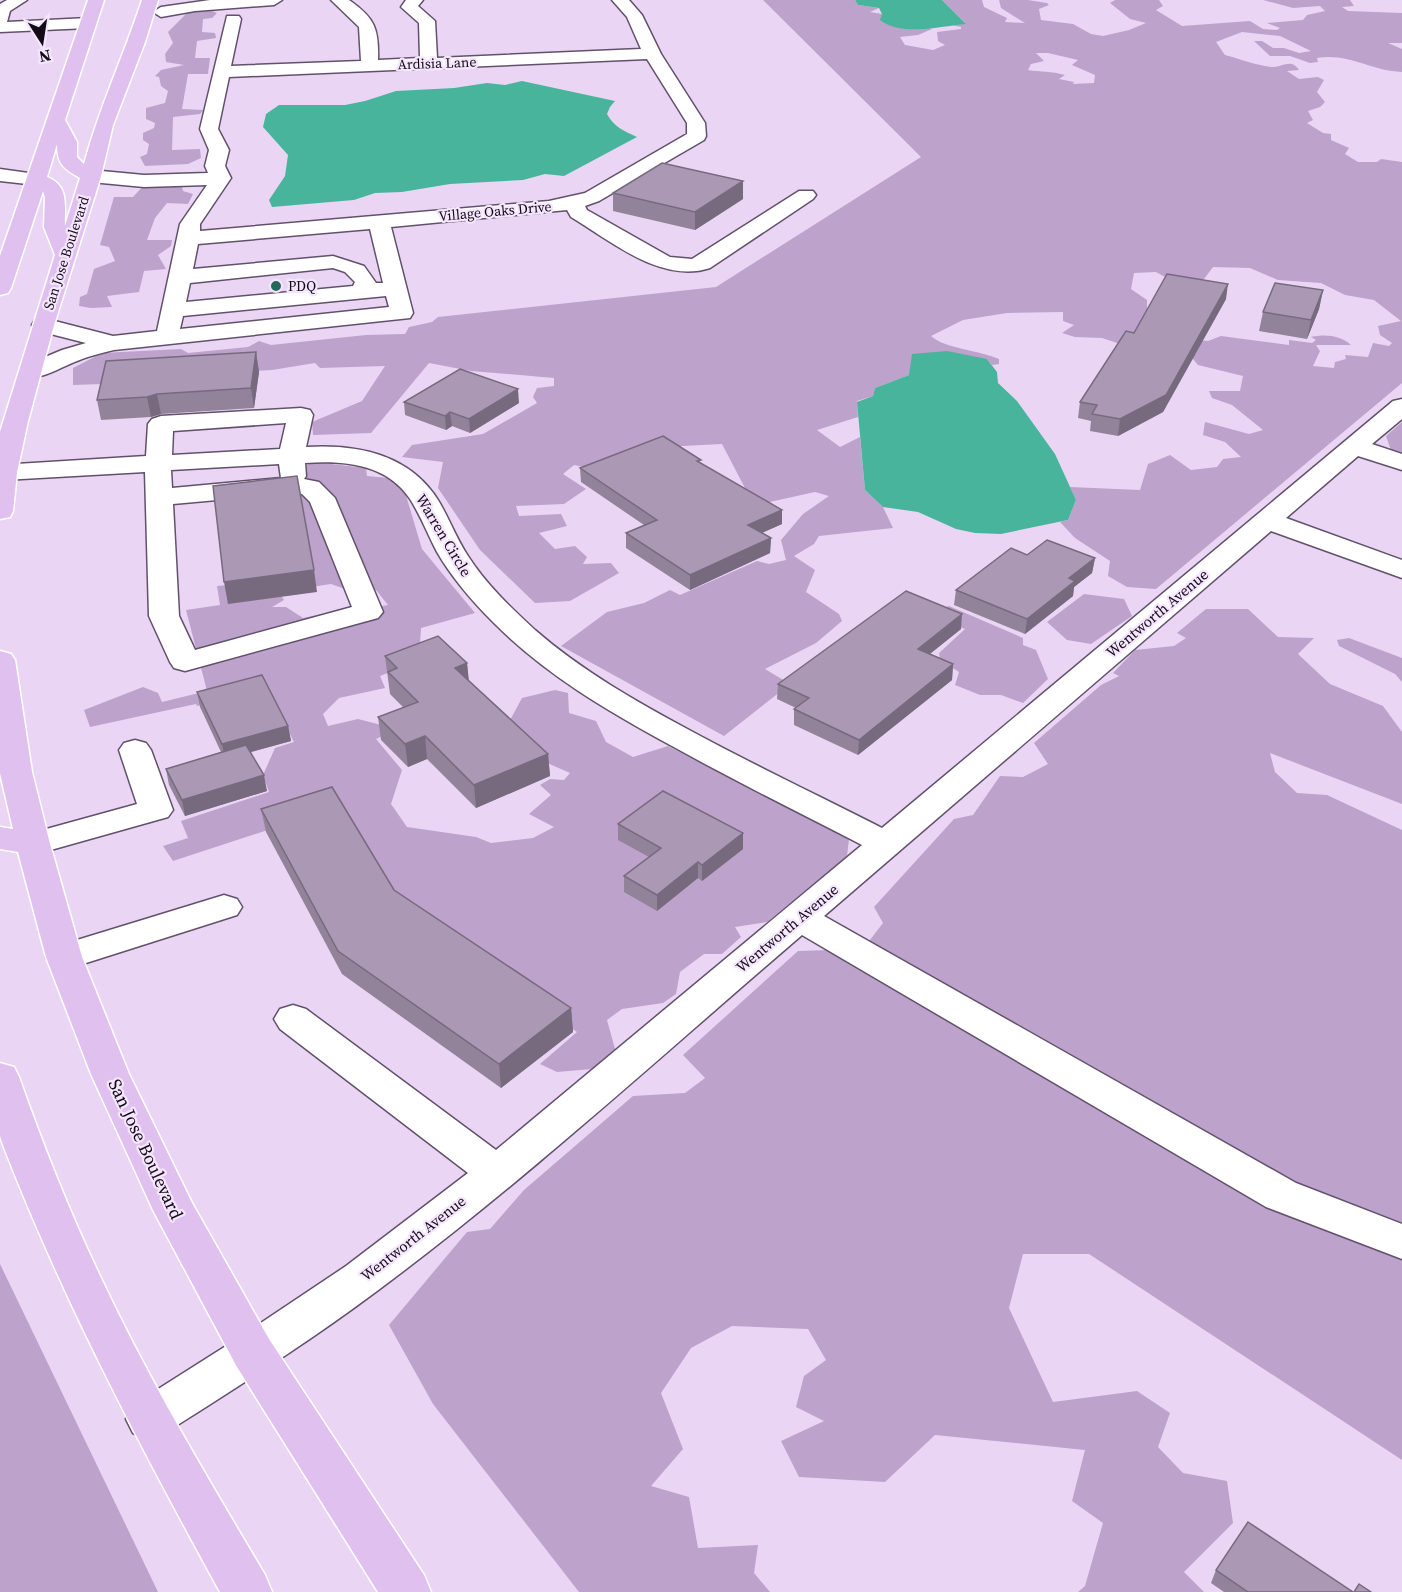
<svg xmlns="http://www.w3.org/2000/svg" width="1402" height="1592" viewBox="0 0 1402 1592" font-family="'Source Serif 4',serif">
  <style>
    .green { fill: #bda2cb; fill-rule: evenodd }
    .water { fill: #49b49c }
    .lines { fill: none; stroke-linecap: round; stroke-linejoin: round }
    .minor-casing { stroke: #62516b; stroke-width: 3 }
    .major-casing { stroke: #fff; stroke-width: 3 }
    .minor { fill: #fff; fill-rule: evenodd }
    .major { fill: #dfc0ee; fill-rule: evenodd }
    .wall { fill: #92839b }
    .shaded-wall { fill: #776a7e }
    .building { fill: #aa98b4; stroke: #776a7e; stroke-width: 1.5 }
    .poi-dot { fill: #25695a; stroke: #f5e5fd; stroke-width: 2 }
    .labels { text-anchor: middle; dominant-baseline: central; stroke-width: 4.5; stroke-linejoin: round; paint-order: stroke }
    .far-street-label { font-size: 14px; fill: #130c16; stroke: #f5e5fd }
    .far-poi-label { font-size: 14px; fill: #130c16; stroke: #f5e5fd; text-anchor: start }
    .street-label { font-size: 15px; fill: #130c16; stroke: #f5e5fd }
    .near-street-label { font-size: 18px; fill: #130c16; stroke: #f5e5fd }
  </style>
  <rect width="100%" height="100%" fill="#ead6f4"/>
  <g class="green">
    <path d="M763 0H855L858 5 879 8 870 12 882 14 884 23 905 29 926 27 932 29 918 35 900 37 905 45 933 50 945 45 938 41 937 32 961 29V27L951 25 965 23 942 0H982L984 7 1007 18 1005 22 1025 23 1001 8 999 0H1028L1047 3 1049 5 1039 9 1041 20 1073 24 1091 34 1103 36 1129 30 1146 23 1130 19 1110 3 1115 0H1159L1163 6 1156 10 1182 26 1250 21 1263 29 1277 30 1280 28 1267 23 1303 20 1307 15 1325 11 1320 6 1293 8 1263 0H1350L1354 6 1342 7 1348 11 1402 13V43H1388L1402 49V72C1370 71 1350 53 1317 58L1318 62 1310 63 1290 56H1270L1254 41H1262L1273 48H1284L1299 53 1311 51 1280 36 1242 32 1216 42 1225 55C1240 59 1258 66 1273 67 1283 67 1291 58 1299 70L1287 71 1299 79 1318 77 1324 80 1317 92 1325 102 1320 107 1308 111 1313 120 1307 123 1323 133 1331 134V140L1349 148 1345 154 1358 162H1377L1381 159 1402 162V383L1156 589 1127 587 1108 576 1110 561 1075 538 1060 522 1068 520 1076 500 1070 487 1140 490 1148 464 1170 455 1191 470 1217 467 1223 459 1241 457 1225 442 1203 435 1205 422 1249 434 1263 430 1232 405 1212 398 1209 391H1240L1243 376 1198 365 1193 359 1141 351 1102 338 1075 337 1062 333 1074 325 1063 321V312L1007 313 963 320 931 336C945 349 979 350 999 359V364L992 365 987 359 909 375 875 388 873 396 857 401 858 417 817 430 840 447 860 437 865 490 883 507 893 528 819 536 814 544 794 556 815 570 806 592 839 614 842 621 816 643 765 669 790 684 724 736 561 646 607 612 644 603 670 590 680 595 757 561 769 564 786 560 781 540 803 514 829 496 815 492 765 503 746 490 722 444 663 447 597 470 574 465 563 474 586 489 564 504 516 506 519 516 561 514 567 526 539 533 555 549 575 546 587 557 583 564 611 563 619 573 570 601 535 603 480 550 438 488 443 462 402 457 412 445 483 434 537 403 533 397 537 388 554 386V378L471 371 429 363 371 433 313 435 312 422 362 401 385 366 320 368 315 363 272 370 108 380 102 384 73 385V368L102 353 181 349 188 353 248 347 259 341 271 345 366 335 405 334 409 327 432 322 438 317 716 287 921 157ZM1036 53H1048L1078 60 1072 65 1095 75 1094 83 1073 84 1074 82 1059 79 1065 75C1051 71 1041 72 1028 70L1031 64 1044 61ZM1213 267 1250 268 1278 280 1321 283 1345 295 1374 300 1401 321 1378 326 1380 335 1392 343 1389 346 1373 343 1368 357 1345 355 1346 359 1335 362 1334 368 1313 366 1320 351 1316 345H1351C1340 335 1325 334 1311 337L1316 340 1312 343 1289 340V345L1221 336 1208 341 1147 334V300L1131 289 1134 273 1156 272 1172 281 1201 283Z"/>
    <path d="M207 9 217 13 212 18 203 19 202 32 215 33 216 38 197 41 195 58H210L208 74H188L182 109 204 110 200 114 173 117 172 150 200 149 201 158 188 164 145 166 140 157 147 154 149 144 143 140V133L154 128 155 123 146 119V108L165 103 168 91 161 86 159 77 155 76 161 70 184 65 166 62 165 54 173 43 168 32 189 11Z"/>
    <path d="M144 185 182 186 183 191 193 194 188 204 167 203 155 218 147 240H172L171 246 158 255 166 269 144 271 139 292 107 296 112 307 91 308 79 306 80 297 87 294 94 269 115 261 109 247 100 245 114 197H133Z"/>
    <path d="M1402 422V457L1392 453 1386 436Z"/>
    <path d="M313 462 366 468 367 476 389 478 405 492 422 549 475 613 421 628 419 661 380 676 385 688 339 698 323 714 328 726 358 719 397 729 376 739 402 770 391 804 407 827 476 837 491 843 533 838 554 827 529 814 551 795 540 785 550 779 564 780 570 773 545 762 509 722 522 698 555 690 568 693 569 713 596 721 606 742 633 757 668 746 849 839 847 856 767 922 735 927 741 937 722 954H704L680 972 676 994 663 1003 622 1009 607 1020 615 1049 592 1069 557 1072 540 1064 577 1032 401 910 338 807 173 861 163 846 188 838 181 821 269 792 263 775 275 748 294 742 266 687 197 706 196 704 90 727 84 710 143 687 158 693 162 702 207 691 186 610 220 605 217 586 272 581 284 600 272 607H286L303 618C331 611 359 610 388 605L376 590 353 592 331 584 305 588 314 571 294 472Z"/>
    <path d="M1084 594 1124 599 1132 616 1091 644 1067 640 1047 622Z"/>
    <path d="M949 606 1023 638V645L1036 650 1048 679 1023 703 1001 695H980L955 685 959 672 940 660 939 653 965 629 928 614Z"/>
    <path d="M1206 609H1248L1278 637 1314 638 1298 654 1330 684 1383 706 1402 732V804L1270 753 1275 772 1297 793 1327 795 1402 830V1460L1089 1254H1023L1009 1308 1053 1402 1137 1391 1170 1413 1158 1447 1183 1473 1227 1481 1233 1523 1184 1572 1204 1592H1078L1085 1586 1103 1523 1072 1501 1085 1450 935 1435 885 1482 799 1477 781 1441 824 1421 796 1407 804 1376 826 1360 808 1329 732 1326 691 1348 661 1393 683 1449 651 1486 689 1497 698 1548 758 1545 754 1573 770 1592H579L433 1404 389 1325 467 1232 490 1229 524 1190 633 1096 685 1093 705 1078 683 1055 798 951 863 949 883 923 874 907 954 819 973 815 1000 776 1023 777 1048 764 1034 743 1101 685 1119 676 1113 673 1135 650 1174 646 1186 638 1177 633Z"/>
    <path d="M1349 638 1402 658V682L1395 674 1339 646 1337 640Z"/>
    <path d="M0 1264 158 1592H0Z"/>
  </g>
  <g class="water">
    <path d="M855 0H942L966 24C941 26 901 37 880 20L882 14 879 8 858 5Z"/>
    <path d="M522 81 615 101 610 107 607 114C614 127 624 131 637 137L564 176 545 174 523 180 450 184 402 192 375 193 354 200 272 207 269 200 285 176 288 155 263 127 266 114 279 105H345L365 101 396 91 454 88 487 83 505 85Z"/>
    <path d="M947 351 987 359 997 372 998 383 1017 401 1055 454 1076 500 1068 520 1001 534 975 533 956 529 918 512 883 507 865 490 857 402 873 396 875 388 909 375 912 354Z"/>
  </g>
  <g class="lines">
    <defs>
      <g id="minor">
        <path d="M7 0H27L10 11 7 22 88 18 96 23 88 28 0 32V4Z"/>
        <path d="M210 0H282L274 5 195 11 161 17 153 12 161 7Z"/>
        <path d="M331 0H349C375 18 379 29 378 60L420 58 419 23 401 7 406 0H423L418 6 435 21 437 58 641 49 627 17 612 0H629L642 15 661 54 705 123 706 136 704 140 599 201 585 206 587 210 670 257 692 259 799 191H813L816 195 813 199 710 268C661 284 611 241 571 217L567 210 391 227 413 313 410 318 114 350C102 353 89 356 77 361 60 367 42 381 24 376L20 371 24 366 62 350 86 343 35 330 32 325 35 320 43 318 113 336 157 331 180 224 207 185 144 187 91 182 84 180 81 176 84 172 91 170 144 175 208 173 205 166 209 150 200 129 227 16H239L241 19 231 66 361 61 359 27ZM647 59 687 123V134L585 193 549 201 200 231V224L231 178 225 166 229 150 218 129 229 77ZM370 229 383 283H376L364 266 333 256 193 269 198 244ZM333 268 345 272 355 282 353 286 186 302 190 283ZM386 296 389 307 180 329 183 316Z"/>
        <path d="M0 169 43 175 46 179 43 183 36 185 0 181Z"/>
        <path d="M1402 399V419L1372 444 1402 454V470L1358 456 1286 518 1402 560V578L1271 531 824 916 1296 1183 1402 1224V1259L1266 1207 802 935C662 1055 525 1181 377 1291 309 1342 237 1387 165 1433L149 1439 133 1433 126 1419 133 1405 237 1339 346 1266 468 1173 280 1029 274 1019 280 1009 293 1005 306 1009 496 1150 862 845C798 812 735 781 672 746 608 711 546 675 494 623 473 602 452 578 437 552 428 535 421 516 410 499 387 464 344 460 305 463L306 476 304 479 319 482 335 498 383 612 378 618 185 671 174 668 170 662 149 616 145 472 4 480 0 479V465L146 456 148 424 152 419 161 416 301 408 310 410 313 415 306 447C357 444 409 454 438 500 449 518 456 538 468 556 486 584 511 608 535 630 582 671 637 702 691 731 754 765 819 796 882 828L1393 401ZM286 423 280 449 172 455 173 431ZM279 464 281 478 172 488 171 470ZM294 493 302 494 310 502 352 607 195 650 179 616 173 504Z"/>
        <path d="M135 740 146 743 151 750 173 810 168 817 33 855 21 852 16 844 21 836 137 804 119 750 124 743Z"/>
        <path d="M224 895 237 899 242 907 237 915 64 970 51 966 46 957 51 948Z"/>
      </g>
      <g id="major">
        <path d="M88 0H104L65 120 77 142V157L84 164C99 108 124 55 142 0H158L145 42 113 125 101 176 54 325 28 421 17 472 13 511 10 517 0 519V432L55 255 44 227 45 197 43 191 11 288 8 293 0 295V256ZM57 144C57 164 64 169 80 178L65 226C64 206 70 186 47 177Z"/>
        <path d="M0 651 11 654 15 660 32 772 50 844 82 957 129 1074 192 1203 269 1339 424 1575 431 1592H378L237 1367 153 1210 91 1074 46 957 18 852 0 849V827L13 829 0 773Z"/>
        <path d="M0 1063 14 1067 19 1077C43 1145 69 1211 100 1276 148 1379 207 1477 265 1575L272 1592H220C140 1446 63 1300 3 1145L0 1136Z"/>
      </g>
    </defs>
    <use href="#minor" class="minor-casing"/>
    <use href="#major" class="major-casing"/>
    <use href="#minor" class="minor"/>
    <use href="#major" class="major"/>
  </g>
  <g class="wall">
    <path d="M613 193 743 199 695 230 613 211Z"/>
    <path d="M1323 290 1319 309 1307 339 1259 331 1263 312Z"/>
    <path d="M1226 299 1163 412 1118 436 1090 431 1091 421 1078 418 1080 402 1134 333Z"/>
    <path d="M256 352 259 372 254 408 161 414 151 417 101 420 97 400Z"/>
    <path d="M404 402 519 403 470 433 452 426 446 430 405 415Z"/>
    <path d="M701 463 782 524 762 533 771 538 770 553 690 590 626 548V533L644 525 581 482 580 468Z"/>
    <path d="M1027 555 1095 558 1092 573 1074 587 1073 596 1025 634 954 605 956 590Z"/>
    <path d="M961 629 930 654 953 664 952 680 858 755 794 725V709L796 708 777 699 778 684Z"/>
    <path d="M385 656 467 663 469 681 548 754 550 776 476 808 427 759 408 767 381 740 378 717 404 708 390 694Z"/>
    <path d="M197 692 288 726 291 741 251 752 267 791 185 816 169 785 166 769 221 752 200 707Z"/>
    <path d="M261 809 571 1008 573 1032 501 1088 342 974 266 832Z"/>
    <path d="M618 824 743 833V849L702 881 698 878 657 911 624 892V876L649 857 618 840Z"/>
    <path d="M1216 1570 1353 1592H1224L1211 1583Z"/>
  </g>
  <g class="shaded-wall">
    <path d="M743 181V199L695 230V212Z"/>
    <path d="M1228 284 1226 299 1163 412 1118 436 1120 419Z"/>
    <path d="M1323 290 1319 309 1307 339 1311 320Z"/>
    <path d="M256 352 259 372 254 408 251 388Z"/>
    <path d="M518 389 519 403 470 433 469 419Z"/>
    <path d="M157 394 161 414 151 417 147 397Z"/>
    <path d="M450 412 452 426 446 430 445 416Z"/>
    <path d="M782 510V524L748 539V525Z"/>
    <path d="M771 538 770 553 690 590V575Z"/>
    <path d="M1095 558 1092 573 1074 587 1073 596 1025 634 1027 619 1069 578Z"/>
    <path d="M314 570 317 592 228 604 224 582Z"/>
    <path d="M962 614 961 629 917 664 918 649Z"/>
    <path d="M467 663 469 686 455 668Z"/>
    <path d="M953 664 952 680 858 755 859 740Z"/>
    <path d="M288 726 291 741 225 759 222 744Z"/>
    <path d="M425 736 427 759 408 767 405 744Z"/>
    <path d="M548 754 550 776 476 808 474 785Z"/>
    <path d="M264 775 267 791 185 816 182 800Z"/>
    <path d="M743 833V849L702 881V865Z"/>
    <path d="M698 862V878L657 911V895Z"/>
    <path d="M571 1008 573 1032 501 1088 499 1064Z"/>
  </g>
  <g class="building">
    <path d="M662 163 743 181 695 212 613 193Z"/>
    <path d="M1167 274 1228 284 1166 395 1120 419 1092 414 1097 405 1080 402 1126 331 1134 333Z"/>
    <path d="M1275 283 1323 290 1311 320 1263 312Z"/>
    <path d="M256 352 251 388 157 394 147 397 97 400 106 361Z"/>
    <path d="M460 369 518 389 469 419 450 412 445 416 404 402Z"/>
    <path d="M663 436 701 460 697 461 782 510 748 525 771 538 690 575 626 533 657 520 580 468Z"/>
    <path d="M297 476 314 570 224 582 213 486Z"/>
    <path d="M1047 540 1095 558 1069 578 1075 581 1027 619 956 590 1011 548 1027 555Z"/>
    <path d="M906 591 962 614 918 649 953 664 859 740 794 709 809 698 778 684Z"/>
    <path d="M438 636 467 663 455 668 548 754 474 785 425 736 405 744 378 717 418 702 388 672 397 668 385 656Z"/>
    <path d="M262 675 288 726 222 744 197 692Z"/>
    <path d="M246 745 264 775 182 800 166 769Z"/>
    <path d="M332 787 394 890 571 1008 499 1064 338 951 261 809Z"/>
    <path d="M663 791 743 833 702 865 698 862 657 895 624 876 661 848 618 824Z"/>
    <path d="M1248 1522 1353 1592H1248L1216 1570Z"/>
    <path d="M1359 1584 1371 1592H1354Z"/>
  </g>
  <circle class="poi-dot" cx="276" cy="286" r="6"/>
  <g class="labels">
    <g class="far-street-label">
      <text transform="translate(437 63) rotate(-2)">Ardisia Lane</text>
      <text transform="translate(495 211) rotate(-5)">Village Oaks Drive</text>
      <text transform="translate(66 253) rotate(-72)">San Jose Boulevard</text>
    </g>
    <g class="far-poi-label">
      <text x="288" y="286">PDQ</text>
    </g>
    <g class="street-label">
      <text transform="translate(444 535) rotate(59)">Warren Circle</text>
      <text transform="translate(1157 613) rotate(-40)">Wentworth Avenue</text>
      <text transform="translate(787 928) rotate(-40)">Wentworth Avenue</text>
      <text transform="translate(413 1238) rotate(-38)">Wentworth Avenue</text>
    </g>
    <g class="near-street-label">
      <text transform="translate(146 1149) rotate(65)">San Jose Boulevard</text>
    </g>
  </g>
  <g transform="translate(42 42) rotate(168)" stroke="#f5e5fd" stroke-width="4.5" paint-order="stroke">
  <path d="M0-4.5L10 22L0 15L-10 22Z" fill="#130c16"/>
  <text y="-9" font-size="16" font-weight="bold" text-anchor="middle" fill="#130c16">N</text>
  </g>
</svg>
